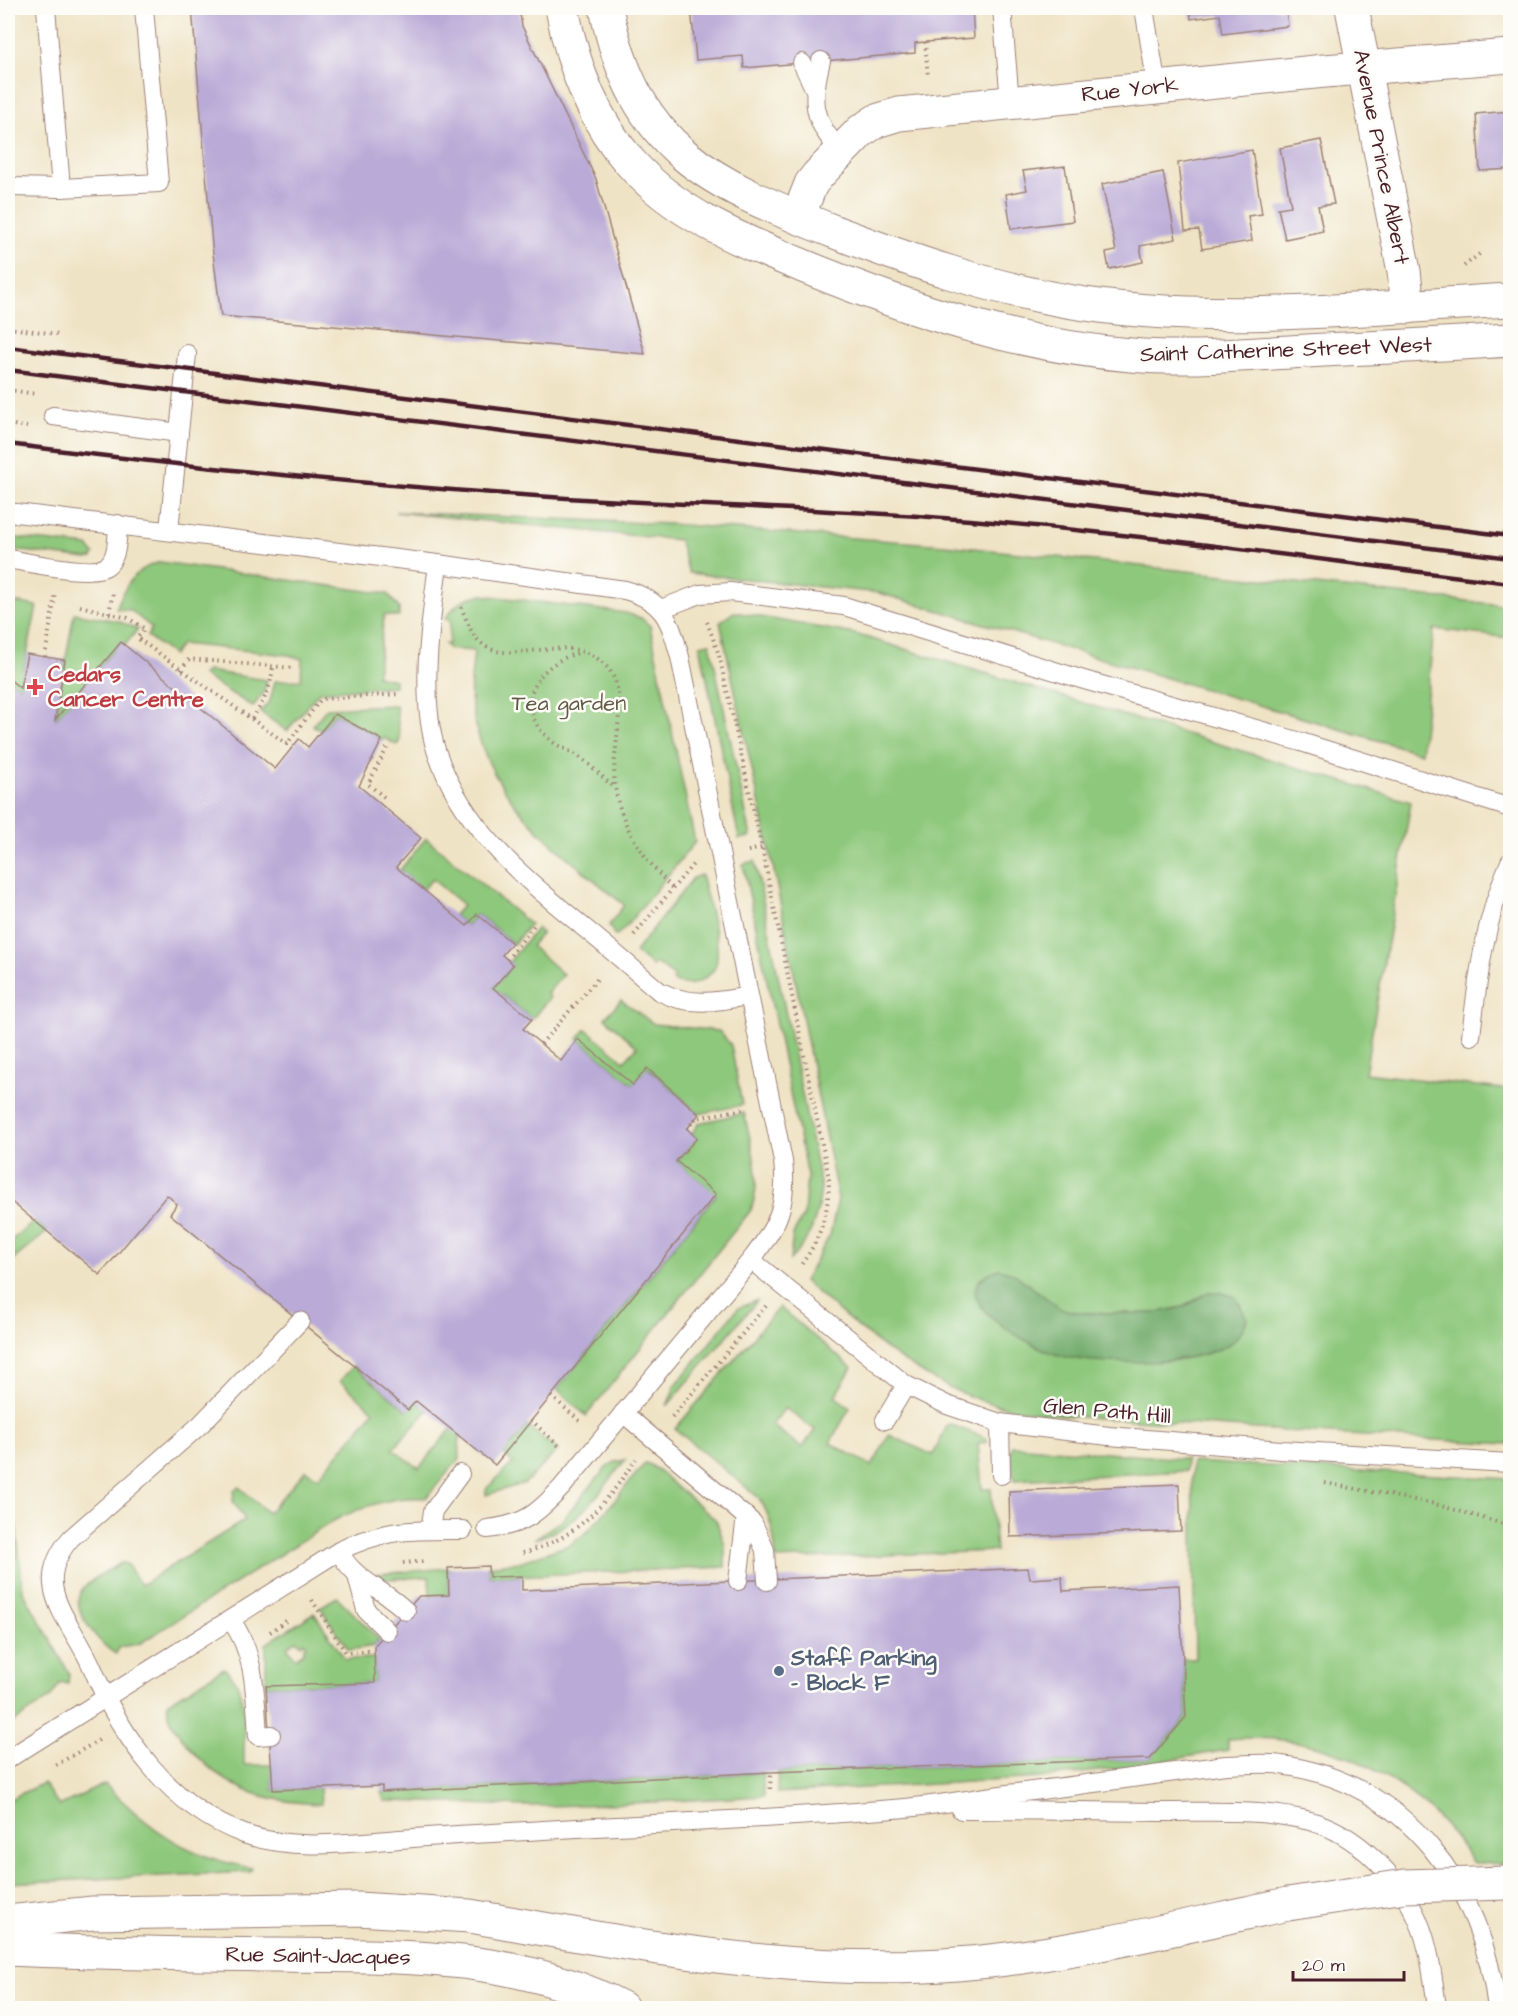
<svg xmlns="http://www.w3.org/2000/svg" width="1518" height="2016" viewBox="0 0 1518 2016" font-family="'Architects Daughter',sans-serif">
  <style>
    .green { fill: #8ec87c; stroke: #6c7454; stroke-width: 1.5; fill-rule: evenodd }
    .forest { fill: #72ac6c; stroke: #5e664c; stroke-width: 1.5 }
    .building { fill: #baaad7 }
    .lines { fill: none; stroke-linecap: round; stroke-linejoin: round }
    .lane-casing { stroke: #9c8178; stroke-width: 20 }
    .street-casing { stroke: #9c8178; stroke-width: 35 }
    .secondary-casing { stroke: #9c8178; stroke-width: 35 }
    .highway-casing { stroke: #9c8178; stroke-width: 35 }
    .path { stroke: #9c8178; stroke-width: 4; stroke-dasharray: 1.5 4.5; stroke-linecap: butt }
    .lane { stroke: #fff; stroke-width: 18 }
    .street { stroke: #fff; stroke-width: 33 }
    .secondary { stroke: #fff; stroke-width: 33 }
    .highway { stroke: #fff; stroke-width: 33 }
    .rail { stroke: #4a1f2b; stroke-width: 4.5 }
    .highway-bridge-casing { stroke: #9c8178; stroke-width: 35; stroke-linecap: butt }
    .highway-bridge { stroke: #fff; stroke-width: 33 }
    .health-dot { fill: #e0444e; stroke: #fdfcf7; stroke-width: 2 }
    .service-dot { fill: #5c6f8a; stroke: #fdfcf7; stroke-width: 2 }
    .labels { text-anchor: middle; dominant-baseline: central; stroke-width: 5; stroke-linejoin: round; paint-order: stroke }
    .street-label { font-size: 22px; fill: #4a1f2b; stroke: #fdfcf7 }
    .health-label { font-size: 22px; font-weight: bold; fill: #be3a42; stroke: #fdfcf7; text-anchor: start }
    .park-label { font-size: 22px; fill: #625a47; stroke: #fdfcf7 }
    .service-label { font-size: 22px; font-weight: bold; fill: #4e5e75; stroke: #fdfcf7; text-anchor: start }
  </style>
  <rect width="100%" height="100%" fill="#fdfcf7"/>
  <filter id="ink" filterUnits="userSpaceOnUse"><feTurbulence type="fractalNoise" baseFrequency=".0167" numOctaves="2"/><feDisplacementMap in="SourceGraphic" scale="12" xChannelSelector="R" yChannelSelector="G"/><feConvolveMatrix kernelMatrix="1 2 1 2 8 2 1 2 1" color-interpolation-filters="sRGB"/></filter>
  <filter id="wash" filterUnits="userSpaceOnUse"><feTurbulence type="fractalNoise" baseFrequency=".008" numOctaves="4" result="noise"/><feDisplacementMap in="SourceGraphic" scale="24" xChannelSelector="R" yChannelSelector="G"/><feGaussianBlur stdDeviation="1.35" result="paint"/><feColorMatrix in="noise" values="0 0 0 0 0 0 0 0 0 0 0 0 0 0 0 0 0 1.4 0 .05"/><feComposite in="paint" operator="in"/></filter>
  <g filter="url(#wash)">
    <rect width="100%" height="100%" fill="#efe3c5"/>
    <g class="green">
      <path d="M395 512 670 524 945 545 1493 604 1510 606V638L1434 629 1421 753 879 593 689 573 679 540Z"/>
      <path d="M8 537 88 546 94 554 92 558 87 559 8 549Z"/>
      <path d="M160 562 388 594 399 608V617L384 615 377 676 395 680V686L319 692 287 731 260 712 270 701 275 681 301 680 302 659 289 655 181 644 173 655 147 636 152 628 130 610 116 609C125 585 134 569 160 562Z"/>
      <path d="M482 595 626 613 641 618 650 626 695 842 623 930 615 936 609 925 624 905C555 846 480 797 471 697 469 683 473 666 474 651L449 649 445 644H449L450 620 445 619C456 604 463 597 482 595Z"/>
      <path d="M8 601 37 606 20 688 8 678Z"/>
      <path d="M734 612 855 634 1411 802 1365 1073 1510 1090V1444C1391 1438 1271 1431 1151 1421 1096 1417 1034 1418 980 1400 911 1376 858 1328 804 1281L830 1235 838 1199 773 866 720 622ZM1013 1273 1061 1310 1082 1313H1154L1183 1307 1209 1292 1182 1360C1102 1362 1052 1368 985 1313Z"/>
      <path d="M74 613 118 621 138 629 125 645 121 642 55 720Z"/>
      <path d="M710 643 751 837 739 839 700 645Z"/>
      <path d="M207 671 267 680 264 692 253 707 202 675Z"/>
      <path d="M396 705 400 740 397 745 384 738 382 740 335 714 321 731 313 725 327 708Z"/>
      <path d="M426 838 530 924 514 944 477 914 467 926 454 915 463 905 432 879 423 890 400 870Z"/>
      <path d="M755 861 821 1188C818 1216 811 1240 790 1260L793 1234 804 1215 807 1175 743 864Z"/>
      <path d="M701 875C706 897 722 944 716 965 714 972 707 977 700 981 692 986 681 985 672 981L675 977 656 963 652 966 635 952 693 878Z"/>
      <path d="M537 928 542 933 531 946 563 974 547 994 550 997 532 1019 493 988 512 965 509 962Z"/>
      <path d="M621 1000 654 1024 719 1031 731 1045 742 1105 699 1114 648 1068 633 1085 578 1039 586 1029 624 1061 637 1047 605 1018Z"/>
      <path d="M744 1113C751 1145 763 1178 751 1210L586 1416 557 1389 716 1195 676 1161 696 1138 692 1133 699 1123Z"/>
      <path d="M35 1221 47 1232 8 1264V1243Z"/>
      <path d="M758 1300 667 1406 675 1386 738 1308Z"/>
      <path d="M779 1307 852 1368 835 1396 850 1408 830 1443 872 1466 889 1435 933 1455 947 1426 952 1425 986 1438 988 1442 978 1443 982 1489H991L996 1551 776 1559C774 1536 772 1518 759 1498L675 1429ZM785 1408 815 1430 802 1448 772 1425Z"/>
      <path d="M353 1366 407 1410 416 1401 428 1410 393 1449 419 1468 451 1429 459 1435 460 1458 426 1498C391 1496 364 1506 333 1521L139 1644 119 1647 116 1654C102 1647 71 1611 80 1593 86 1581 110 1569 122 1563L127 1564 141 1585 245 1520 233 1501 234 1491 239 1487 268 1513 306 1470 318 1478 374 1411 340 1381Z"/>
      <path d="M527 1426 558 1450 525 1483 486 1495V1489L513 1463 504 1454Z"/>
      <path d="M1012 1446 1186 1459V1471L1014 1480 1010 1453Z"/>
      <path d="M625 1460C599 1494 577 1528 534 1539L562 1520 606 1468 615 1462Z"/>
      <path d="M1192 1462 1510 1479V1864L1473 1863C1420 1780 1328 1730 1228 1739V1750L1115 1769 1040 1778 777 1793 778 1772 1150 1759 1186 1717 1183 1659H1195Z"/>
      <path d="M645 1463 651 1465 716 1520 725 1545V1567L489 1577 488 1566 519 1562 569 1545 586 1533 606 1511Z"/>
      <path d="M8 1498 16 1526 23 1591 69 1673 68 1684 61 1682 50 1698 8 1726Z"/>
      <path d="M448 1568 449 1595 430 1596 429 1577 385 1579 377 1574Z"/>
      <path d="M337 1597 379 1639 374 1646 349 1650 320 1607Z"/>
      <path d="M314 1613 345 1659 375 1658V1683L266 1686V1644ZM297 1640 301 1645 304 1642 307 1645 303 1648 305 1651 295 1658 287 1647Z"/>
      <path d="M224 1668C251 1689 243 1734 244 1765H272L273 1790 320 1788 321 1804C265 1802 223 1790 187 1744 176 1731 168 1721 167 1703Z"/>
      <path d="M762 1773 764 1796C689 1800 614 1805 539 1806 488 1806 436 1801 384 1801L382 1792Z"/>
      <path d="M43 1783 59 1806 105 1784C150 1830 187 1857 252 1868L250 1872 8 1883V1800Z"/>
    </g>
    <path class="forest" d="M999 1269 1013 1273 1061 1309 1082 1313H1154L1184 1307 1209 1292H1220L1236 1297 1247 1319C1244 1329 1239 1337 1229 1344 1194 1366 1094 1367 1055 1354 1028 1345 931 1292 999 1269Z"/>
    <g id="blocks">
      <g class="building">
        <path d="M192 8H519L522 26 596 179 645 354 221 316 212 245Z"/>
        <path d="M691 8H972L974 38 915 43V53L744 68 743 56 696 60Z"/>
        <path d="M1190 8H1286L1288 26 1223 34 1220 15 1191 19Z"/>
        <path d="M1510 111V169L1480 171 1476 114Z"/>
        <path d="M1321 140 1334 204 1318 206 1323 231 1285 239 1278 208 1291 206 1280 148Z"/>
        <path d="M1252 150 1262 214 1248 216 1252 241 1202 249 1199 230 1185 231 1178 163Z"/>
        <path d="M1065 166 1073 221 1011 229 1006 194 1027 190 1023 171Z"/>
        <path d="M1163 172 1176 239 1140 246 1143 262 1109 269 1106 253 1116 251 1102 184Z"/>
        <path d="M121 642 275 769 299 739 308 747 335 714 382 740 359 786 421 838 396 867 467 926 477 914 512 943 502 955 513 965 493 988 532 1019 523 1029 561 1061 578 1039 633 1085 647 1068 699 1114 687 1129 697 1138 676 1161 716 1194 495 1465 416 1401 408 1410 170 1214 177 1204 167 1195 100 1275 8 1199V678L20 688 27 654 65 660 55 720Z"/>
        <path d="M1179 1484 1181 1531 1010 1537 1009 1491Z"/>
        <path d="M488 1566 489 1577 522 1576V1590L1028 1568 1030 1579 1062 1577 1063 1591 1179 1585 1186 1717 1150 1759 771 1772 382 1792V1786L273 1790 266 1686 375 1683 374 1646 419 1596 449 1595 448 1568Z"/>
      </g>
    </g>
  </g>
  <g filter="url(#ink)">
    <use href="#blocks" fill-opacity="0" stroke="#9c8178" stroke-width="1.5"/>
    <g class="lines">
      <defs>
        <g id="lane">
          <path d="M46 8 61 188 159 183 144 8"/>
          <path d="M1002 8 1010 102"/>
          <path d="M1144 8 1157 87"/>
          <path d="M821 61C811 99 812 122 841 151"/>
          <path d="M802 63 814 88"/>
          <path d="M8 187 61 188"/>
          <path d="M53 416 179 433"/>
          <path d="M8 512 438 564 625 590C665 601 670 621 680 657L783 1161C788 1205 778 1225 751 1260L562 1487C537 1514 524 1525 487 1529"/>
          <path d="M169 530 187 354"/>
          <path d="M8 559C27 562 95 578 108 565 118 556 117 537 118 524"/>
          <path d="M438 564C431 620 419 695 436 750 461 827 522 876 582 926 608 947 633 969 659 991 688 1007 716 1002 748 996"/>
          <path d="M661 609 700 594 730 592 844 606 1084 680 1301 742 1510 808"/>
          <path d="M1471 1036C1478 975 1485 918 1510 862"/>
          <path d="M751 1260 906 1385 947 1405 1000 1423 1109 1436 1281 1450 1510 1463"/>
          <path d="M300 1321 201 1424 71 1538C28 1587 72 1620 92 1667 121 1737 170 1807 244 1834 292 1851 350 1843 400 1839 437 1836 473 1834 510 1832 637 1824 765 1820 893 1809 932 1806 970 1799 1008 1794 1081 1785 1153 1775 1226 1765 1244 1765 1263 1762 1281 1765 1407 1782 1483 1887 1497 2008"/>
          <path d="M623 1413 753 1523 765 1550 767 1581"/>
          <path d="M885 1420 906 1385"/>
          <path d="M1000 1423 1001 1475"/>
          <path d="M430 1530 433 1511 460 1474"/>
          <path d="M339 1551C353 1580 384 1589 406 1611"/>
          <path d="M357 1576 366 1610 387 1631"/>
          <path d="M738 1581 746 1516"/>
          <path d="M231 1620C256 1655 255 1694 258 1736L271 1735"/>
          <path d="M8 1759 339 1551C386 1528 413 1530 463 1530"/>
          <path d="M961 1810C1029 1810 1097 1811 1166 1812 1214 1812 1263 1809 1310 1821 1356 1833 1399 1877 1418 1920 1430 1947 1433 1979 1437 2008"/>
        </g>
        <g id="street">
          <path d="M1352 8 1404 271 1408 307"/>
          <path d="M798 217 811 184 818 175 861 131 876 121 899 114 1325 71 1510 56"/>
        </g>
        <g id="secondary">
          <path d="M562 8C572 63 592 119 630 162 677 216 743 241 808 268 912 310 1018 346 1131 355 1184 360 1238 355 1290 352 1364 348 1437 345 1510 340"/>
          <path d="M606 8C635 151 710 183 835 232 911 261 987 287 1067 301 1206 326 1370 308 1510 300"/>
          <path d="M8 1949C97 1953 186 1954 275 1955 393 1956 514 1952 622 2008"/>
        </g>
        <path id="highway" d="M8 1922 93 1913 358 1909 470 1916C631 1944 792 1977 957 1964 1068 1956 1179 1927 1288 1904"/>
      </defs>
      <use href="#lane" class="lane-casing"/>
      <use href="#street" class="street-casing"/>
      <use href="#secondary" class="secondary-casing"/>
      <use href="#highway" class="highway-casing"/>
      <g class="path">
        <path d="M925 42 928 77"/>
        <path d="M1464 266 1482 252"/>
        <path d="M8 328 58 334"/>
        <path d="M8 390 37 394"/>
        <path d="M8 424 27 427"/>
        <path d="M80 606 128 618 145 629 137 638 287 744 321 699 400 694"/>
        <path d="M461 607C466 618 470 632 478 640 508 673 567 625 606 666 632 693 610 750 615 786 621 828 644 858 672 888"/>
        <path d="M109 613 113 593"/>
        <path d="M707 622 719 655 762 848 829 1178C829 1212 821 1239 800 1266"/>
        <path d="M583 652C539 661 510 702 548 738 556 746 567 749 576 755 590 763 601 777 614 787"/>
        <path d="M45 657 55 595"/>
        <path d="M181 670 189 659 292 668"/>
        <path d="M252 719C264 701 271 688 273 666"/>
        <path d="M384 797 368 784 388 746"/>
        <path d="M748 851 762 848"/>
        <path d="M634 935 694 863"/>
        <path d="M507 960 535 924"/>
        <path d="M541 1044 599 977"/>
        <path d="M687 1129 696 1118 744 1109"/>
        <path d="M551 1396 580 1421"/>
        <path d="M672 1417 766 1306"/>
        <path d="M531 1420 559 1446"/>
        <path d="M1325 1483 1431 1503 1510 1526"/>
        <path d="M523 1553C578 1538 605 1505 636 1459"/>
        <path d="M403 1563 426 1561"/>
        <path d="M312 1600 346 1653 369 1651"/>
        <path d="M270 1632 289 1619"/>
        <path d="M56 1765 99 1740"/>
        <path d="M770 1789 771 1772"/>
      </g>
      <use href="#lane" class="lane"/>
      <use href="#street" class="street"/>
      <use href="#secondary" class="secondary"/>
      <use href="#highway" class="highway"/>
      <g class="rail">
        <path d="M8 347 1510 536"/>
        <path d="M8 370 1510 558"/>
        <path d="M8 444C188 467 369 485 551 497 677 505 804 508 930 517 1124 531 1317 560 1510 583"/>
      </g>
      <defs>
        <path id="highway-bridge" d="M1288 1904 1405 1886 1507 1883"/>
      </defs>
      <use href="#highway-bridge" class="highway-bridge-casing"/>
      <use href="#highway-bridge" class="highway-bridge"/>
    </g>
  </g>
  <path class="health-dot" d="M32 678h6v6h6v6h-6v6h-6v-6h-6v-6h6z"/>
  <circle class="service-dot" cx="779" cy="1671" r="6"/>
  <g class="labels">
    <g class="street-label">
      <text transform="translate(1130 90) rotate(-6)">Rue York</text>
      <text transform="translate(1381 157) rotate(79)">Avenue Prince Albert</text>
      <text transform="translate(1286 350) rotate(-2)">Saint Catherine Street West</text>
      <text transform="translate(1107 1411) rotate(5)">Glen Path Hill</text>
      <text transform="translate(318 1956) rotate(1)">Rue Saint-Jacques</text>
    </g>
    <g class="health-label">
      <text x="48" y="674">Cedars<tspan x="48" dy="25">Cancer Centre</tspan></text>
    </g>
    <g class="park-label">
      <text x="569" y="703">Tea garden</text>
    </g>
    <g class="service-label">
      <text x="791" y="1658">Staff Parking<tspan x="791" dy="25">- Block F</tspan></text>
    </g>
  </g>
  <rect width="1518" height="2016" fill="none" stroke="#fdfcf7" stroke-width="30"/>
  <path d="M1293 1971v9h111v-9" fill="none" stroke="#4a1f2b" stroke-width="3"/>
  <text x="1302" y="1971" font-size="18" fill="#4a1f2b" stroke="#fdfcf7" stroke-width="4.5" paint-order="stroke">20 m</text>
</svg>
